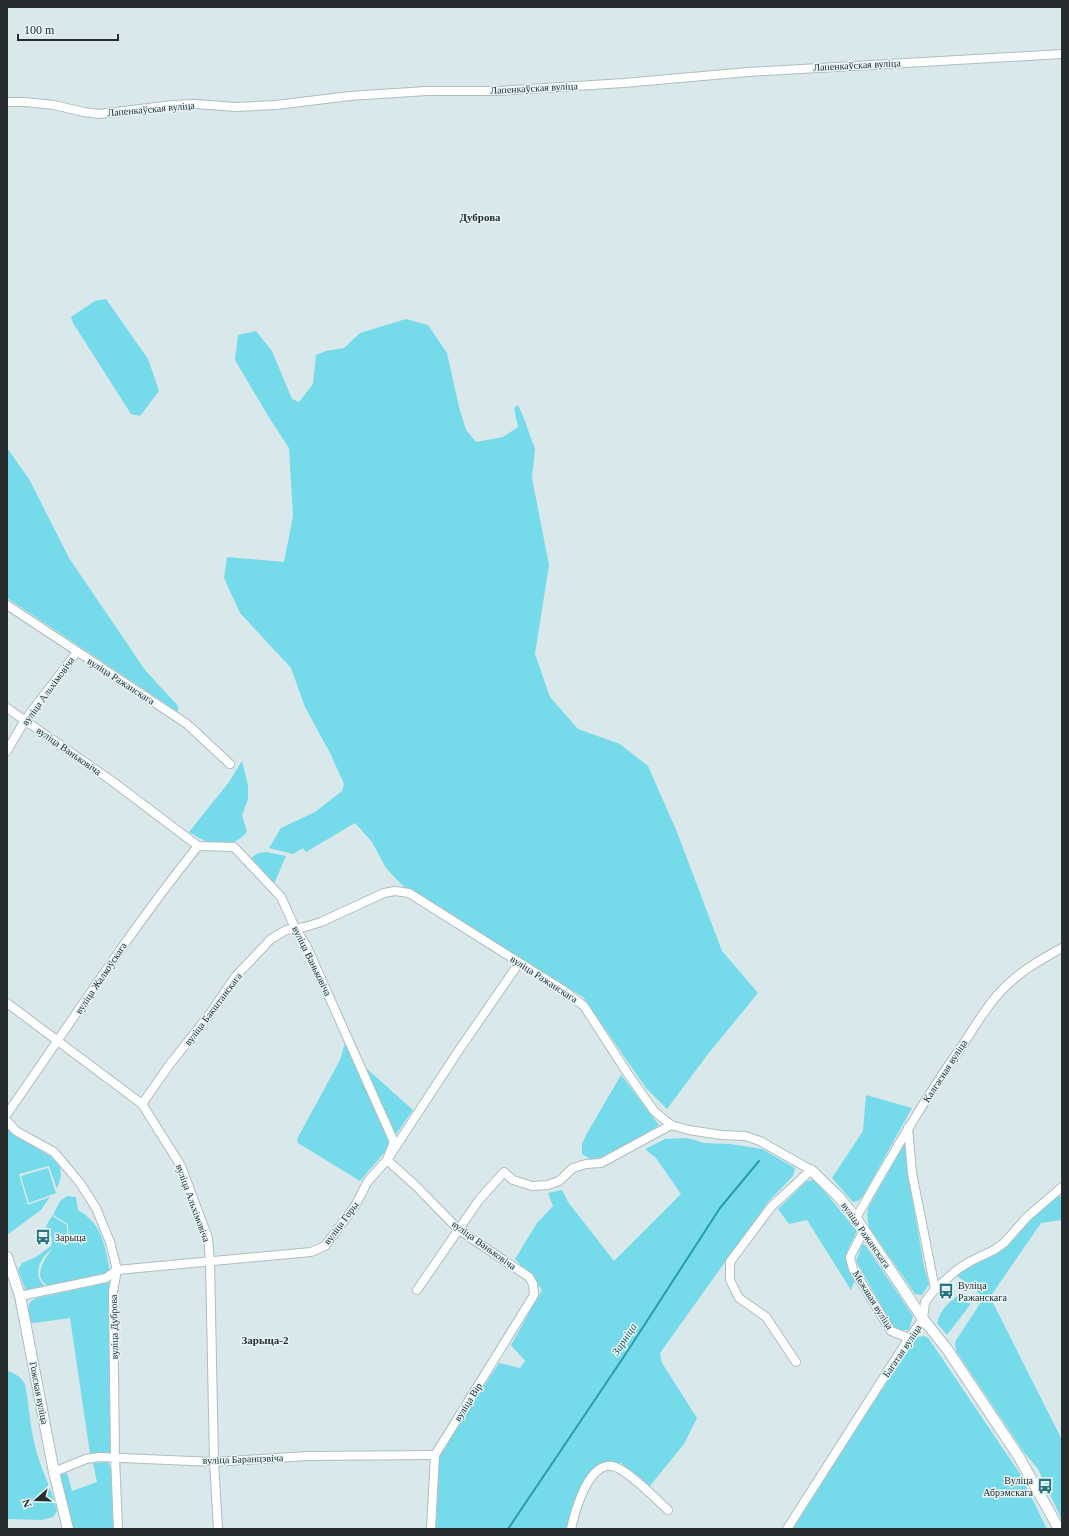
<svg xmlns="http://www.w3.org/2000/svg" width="1069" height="1536" viewBox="0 0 1069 1536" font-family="Georgia,serif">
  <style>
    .green { fill: #75dbea }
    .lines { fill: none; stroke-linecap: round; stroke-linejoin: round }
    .stream { stroke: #279cac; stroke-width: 2 }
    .minor-casing { stroke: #afbdbf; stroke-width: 10 }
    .tertiary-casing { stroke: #afbdbf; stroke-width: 12 }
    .minor { stroke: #fff; stroke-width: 8 }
    .tertiary { stroke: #fff; stroke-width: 10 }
    .labels { text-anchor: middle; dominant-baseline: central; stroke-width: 3; stroke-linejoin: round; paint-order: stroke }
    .street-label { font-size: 10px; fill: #272d2e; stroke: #e6f5f7 }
    .poi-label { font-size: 10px; fill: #272d2e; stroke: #e6f5f7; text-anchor: start }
    .neighbourhood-label { font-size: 11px; font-weight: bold; fill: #272d2e; stroke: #e6f5f7 }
    .water-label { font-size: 11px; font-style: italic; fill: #235f68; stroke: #e6f5f7 }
  </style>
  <rect width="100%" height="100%" fill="#d9e8ea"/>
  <g class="green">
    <path d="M106 299 148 359 159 391 140 416 131 414 73 323 71 317 95 301Z"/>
    <path d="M406 319 428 325 447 353 459 407 466 430 476 442 503 437 518 427 514 408 518 405 523 416 535 449 532 478 549 565 535 654 550 697 578 729 620 744 648 766 677 832 722 951 758 993 708 1054 667 1109 646 1088 583 997 403 886 386 868 372 842 355 823 306 852 303 848 293 854 269 848 281 828 315 812 342 791 344 784 331 755 305 707 291 668 240 613 224 578 227 557 284 562 293 516 289 448 270 419 235 360 238 335 256 331 272 351 292 399 299 402 313 384 316 355 326 351 344 348 360 333Z"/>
    <path d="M7 448 29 479 69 558 145 670 178 706V712L7 598Z"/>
    <path d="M242 761 248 785V799L242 815 247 832C229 852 209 845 189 832L229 782Z"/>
    <path d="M266 852 286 856 274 884 251 858 258 853Z"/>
    <path d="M345 1043 388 1137 390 1146 360 1181 298 1143 297 1139 340 1060Z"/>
    <path d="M355 1043 366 1068 413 1110 396 1134H393L353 1046Z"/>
    <path d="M621 1075 659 1125 618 1151 592 1160 582 1154V1144L586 1135Z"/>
    <path d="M866 1095 912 1108 863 1196 858 1201 853 1202 832 1178 863 1131Z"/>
    <path d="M9 1129 17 1137 50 1156 60 1167 61 1176 57 1189 49 1166 19 1174 28 1205 50 1197 41 1210 7 1235V1130Z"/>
    <path d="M687 1138 704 1143 730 1144 762 1149 795 1168 793 1176 768 1202 660 1353 662 1363 697 1418 684 1444 649 1487 621 1463 597 1466 584 1481 573 1505 568 1529H436L439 1455 499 1363 520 1368 525 1361 511 1345 542 1290 515 1259 537 1223 553 1206 548 1193 562 1190 568 1202 614 1261 681 1194 656 1158 645 1149 665 1139Z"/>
    <path d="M906 1141 907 1169 924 1266 929 1284 922 1295 915 1294 869 1227 867 1216 868 1208Z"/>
    <path d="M48 1168 56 1193 29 1203 21 1176Z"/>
    <path d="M813 1180 817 1182 857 1231C845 1256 842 1254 855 1280L851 1290 807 1220 789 1224 778 1209 807 1181Z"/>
    <path d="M1058 1195 1062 1198V1220L1041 1223 990 1297 1062 1440V1520L1038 1469 1023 1451 956 1351 955 1342 981 1302C978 1284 968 1285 957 1276L962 1271 999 1252 1032 1216Z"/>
    <path d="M67 1196 76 1197 78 1210C103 1225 104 1244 110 1270L98 1277 48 1286C32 1277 44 1260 52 1249 43 1255 36 1267 39 1278 40 1281 43 1284 44 1286L26 1291 18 1270 22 1263 36 1257 51 1246 52 1239 46 1226 52 1216 67 1225V1240L55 1248 69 1240 68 1224 53 1215 60 1201Z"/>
    <path d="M862 1244 866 1246 913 1316 909 1330H895L856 1261Z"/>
    <path d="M110 1282 112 1453 90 1454 70 1318 34 1323 31 1322C28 1312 25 1302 37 1298Z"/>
    <path d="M959 1295 964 1296 968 1298 970 1305 947 1335 937 1323C940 1311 948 1302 959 1295Z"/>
    <path d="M925 1336 929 1339 1020 1474 1047 1529H793L848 1441 917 1337Z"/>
    <path d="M7 1371C15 1373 21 1377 25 1384 29 1404 30 1426 35 1446 40 1468 52 1489 57 1511L53 1517 42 1520 7 1519Z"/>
    <path d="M108 1462 111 1468 113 1529H73L60 1477 62 1474 67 1473 72 1491 97 1482 93 1463Z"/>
  </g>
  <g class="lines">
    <path class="stream" d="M508 1529 623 1358 720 1208 759 1161"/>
    <defs>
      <g id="minor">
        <path d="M7 102H25L54 105 84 112 99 114 173 105 195 104 236 107 276 105 350 96 426 91H497L624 83 748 72 1062 54"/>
        <path d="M7 605 187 724 230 764"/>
        <path d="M7 708 112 781 198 846 234 847 281 897 295 928 306 945 394 1142 387 1160 415 1185 459 1230 529 1277 533 1284 534 1295 435 1455 431 1529"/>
        <path d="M7 751 25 720 77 652"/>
        <path d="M7 1003 142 1104 181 1166 208 1238 210 1261 214 1462 218 1529"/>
        <path d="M142 1104 170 1064 209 1015 235 977 271 939 286 930 305 927 321 922 384 893 395 891 409 893 563 990 584 1006 628 1074 654 1111 671 1125 689 1130 721 1135 745 1136 760 1141 811 1170 771 1207 730 1262V1280L739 1298 766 1317 796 1362"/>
        <path d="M7 1114C70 1024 129 932 198 846"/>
        <path d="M7 1121 16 1131 54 1152 80 1183 96 1208 110 1242 117 1270 113 1291 115 1457 118 1529"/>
        <path d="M908 1128 912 1173 935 1289"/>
        <path d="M856 1218C890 1159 924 1099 964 1043 977 1023 990 1001 1007 985 1024 969 1042 959 1062 948"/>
        <path d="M864 1230 850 1257 853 1269 891 1331 909 1338"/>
        <path d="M417 1290 479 1200 504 1172 513 1180 532 1186 548 1185 559 1181 573 1168 586 1164 601 1163 671 1125"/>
        <path d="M20 1296 106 1278 117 1270 311 1252 325 1246 355 1206 368 1181 387 1160 459 1050 519 963"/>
        <path d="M54 1472 86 1459 99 1457 214 1462 307 1456 435 1455"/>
        <path d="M571 1529C575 1511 588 1463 612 1466 626 1468 657 1500 668 1510"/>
        <path d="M787 1529 909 1338 923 1319 925 1302 935 1289 958 1269 971 1261 994 1250 1004 1243 1027 1217 1062 1187"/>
      </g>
      <g id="tertiary">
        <path d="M811 1170 839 1197 856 1218 923 1319 947 1349 1019 1457 1059 1529"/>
        <path d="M7 1257 20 1296 54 1472 68 1529"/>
      </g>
    </defs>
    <use href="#minor" class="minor-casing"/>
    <use href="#tertiary" class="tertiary-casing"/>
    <use href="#minor" class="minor"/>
    <use href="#tertiary" class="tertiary"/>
  </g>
  <defs>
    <symbol id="bus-bare" viewBox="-9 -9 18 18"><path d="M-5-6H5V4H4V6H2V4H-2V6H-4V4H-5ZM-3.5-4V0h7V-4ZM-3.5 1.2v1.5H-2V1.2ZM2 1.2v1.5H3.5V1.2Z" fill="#2a727d" stroke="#e6f5f7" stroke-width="2.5" paint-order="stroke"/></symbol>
  </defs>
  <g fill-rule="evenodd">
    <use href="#bus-bare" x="32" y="1226" width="22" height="22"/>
    <use href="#bus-bare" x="935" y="1280" width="22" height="22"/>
    <use href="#bus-bare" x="1034" y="1475" width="22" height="22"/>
  </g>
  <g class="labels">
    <g class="street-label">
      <text transform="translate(857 65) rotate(-3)">Лапенкаўская вуліца</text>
      <text transform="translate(534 88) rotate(-3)">Лапенкаўская вуліца</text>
      <text transform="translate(151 109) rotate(-5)">Лапенкаўская вуліца</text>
      <text transform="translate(121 681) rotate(33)">вуліца Ражанскага</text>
      <text transform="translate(48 691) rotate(-54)">вуліца Альхімовіча</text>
      <text transform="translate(69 751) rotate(35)">вуліца Ваньковіча</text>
      <text transform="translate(312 961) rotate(64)">вуліца Ваньковіча</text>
      <text transform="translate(101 978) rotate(-56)">вуліца Жалкоўскага</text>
      <text transform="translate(544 979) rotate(33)">вуліца Ражанскага</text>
      <text transform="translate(213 1009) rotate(-53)">вуліца Бакштанскага</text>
      <text transform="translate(945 1071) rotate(-57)">Калгасная вуліца</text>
      <text transform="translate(193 1203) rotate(70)">вуліца Альхімовіча</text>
      <text transform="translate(341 1223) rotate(-53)">вуліца Горы</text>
      <text transform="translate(866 1235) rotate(55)">вуліца Ражанскага</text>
      <text transform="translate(484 1245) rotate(36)">вуліца Ваньковіча</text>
      <text transform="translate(873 1300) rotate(58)">Межавая вуліца</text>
      <text transform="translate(114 1327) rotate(-91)">вуліца Дуброва</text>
      <text transform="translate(902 1351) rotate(-56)">Багатая вуліца</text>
      <text transform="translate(39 1393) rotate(79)">Гожская вуліца</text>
      <text transform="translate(468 1402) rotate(-58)">вуліца Вір</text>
      <text transform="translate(243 1459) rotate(-2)">вуліца Баранцэвіча</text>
    </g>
    <g class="poi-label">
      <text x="55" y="1237">Зарыца</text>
      <text x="958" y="1285">Вуліца<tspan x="958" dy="12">Ражанскага</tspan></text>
      <text x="1033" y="1480" text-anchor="end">Вуліца<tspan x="1033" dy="12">Абрэмскага</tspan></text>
    </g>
    <g class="neighbourhood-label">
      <text x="480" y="217">Дуброва</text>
      <text x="265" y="1340">Зарыца-2</text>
    </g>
    <g class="water-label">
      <text transform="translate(624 1339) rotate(-57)">Зарніца</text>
    </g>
  </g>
  <rect width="1069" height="1536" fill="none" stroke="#272d2e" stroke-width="16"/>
  <g transform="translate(36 1500) rotate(250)" stroke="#e6f5f7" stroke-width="3" paint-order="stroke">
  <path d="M0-3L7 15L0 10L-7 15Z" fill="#272d2e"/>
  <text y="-6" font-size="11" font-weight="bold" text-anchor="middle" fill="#272d2e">N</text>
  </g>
  <path d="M18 34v6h100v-6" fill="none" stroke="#272d2e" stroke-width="2"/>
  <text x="24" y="34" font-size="12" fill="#272d2e" stroke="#e6f5f7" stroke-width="3" paint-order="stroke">100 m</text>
</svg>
